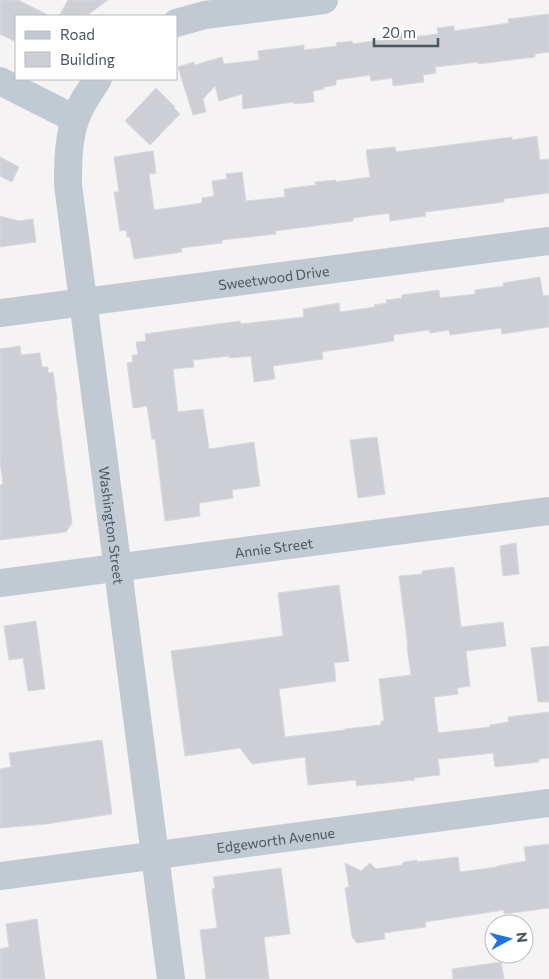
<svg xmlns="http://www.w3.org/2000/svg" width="549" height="979" viewBox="0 0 549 979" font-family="Commissioner,sans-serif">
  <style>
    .building { fill: #cdcfd5; stroke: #d7d9de }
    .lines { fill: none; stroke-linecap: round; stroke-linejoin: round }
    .minor { stroke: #c1cad2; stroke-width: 28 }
    .labels { text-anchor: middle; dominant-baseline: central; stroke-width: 4; stroke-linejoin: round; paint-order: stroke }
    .street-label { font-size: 14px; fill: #4a5661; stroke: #fff }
  </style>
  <rect width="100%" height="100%" fill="#f5f3f3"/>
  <g class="building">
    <path d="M0 0H18L50 16H16V42L0 34Z"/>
    <path d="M68 0H108L86 16H59Z"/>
    <path d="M549 14V52L535 54V57L478 64V62L435 67 436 73 423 75 424 82 393 86 392 78 371 81 370 75 336 80V85L324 87V89L313 91 314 102 294 104V102L243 109 242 94 219 101 215 86 203 99 206 112 193 115 178 67 194 62 195 65 222 57 224 64 259 60 258 51 304 45V50L337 46 336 43 352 41 353 44 387 39V35L403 33 404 38 438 34 437 28 454 26V31L509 23 508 19Z"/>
    <path d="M156 88 175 107 174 108 180 114 150 145 125 121Z"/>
    <path d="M537 136 540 160 549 159V193L504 199V202L425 212 426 216 390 221 389 213 353 218V221L275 231 276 234 222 240V243L181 248 182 252 134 259 130 237H127L126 230 120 231 114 192H119L114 157 153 151 156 173 149 174 154 210 202 203V198L214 196 212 181 227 179 226 174 242 172 246 201 285 197 284 189 316 185 315 182 336 180V182L370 177 366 150 395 147 396 152 512 137V140Z"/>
    <path d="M0 157 19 167 12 182 0 176Z"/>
    <path d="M0 216 19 221 33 219 36 242 0 247Z"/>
    <path d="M540 277 543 296 549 295V327L502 334 501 328 450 335 449 330 430 333 429 330 393 335 394 341 322 352 323 359 273 366 275 379 254 382 251 356 229 358V356L193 360 194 367 173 369 178 412 203 409 209 449 254 442 260 486 232 490 233 498 199 503 200 516 165 521 155 439H152L147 406 133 408 127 363 133 362 132 355H138L136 342 146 341 145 334 240 321 241 324 304 317 303 309 339 303 340 312 375 307 374 305 387 303 386 300 402 298V295L439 290 440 298 475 294V290L504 286 503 283Z"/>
    <path d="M20 346 21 355 40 353 42 367H48V373L53 372 57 400H56L72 523 66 532 0 540V485L3 484 0 461V349Z"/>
    <path d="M377 437 385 494 358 498 350 440Z"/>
    <path d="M516 543 519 574 503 576 500 546Z"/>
    <path d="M454 567 461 627 503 622 506 646 466 651 470 686 457 688 458 694 434 697 438 733 490 727V725L509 722 508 717 549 712V758L539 759V762L495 767 493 753 438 759 440 775 414 778 415 780 356 786V780L308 785 305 757 252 764 240 748 185 756 171 651 283 636 278 593 339 585 349 661 334 663 336 681 279 689 285 737 345 730V729L381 725V721H384L379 679 411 675 407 647H408L399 576 422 574V571Z"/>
    <path d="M36 621 45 689 28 691 23 658 9 660 4 626Z"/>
    <path d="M549 646V702H538L531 648Z"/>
    <path d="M102 740 112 814 46 824 0 828V769L11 767 9 753Z"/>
    <path d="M549 844V908L504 914V910L425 922 426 927 384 933 385 939 357 943 352 937 345 888 349 887 345 863 361 871 370 863 376 869 402 865 404 862 417 860V862L458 857 460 872 497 867V866L526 861 524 847Z"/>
    <path d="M281 868 290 934 264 937 269 979H206L200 930 217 928 212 889 215 888 213 877Z"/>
    <path d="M37 919 45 979H0V949L9 947 6 924Z"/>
    <path d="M501 962 504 979H453L452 969Z"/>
  </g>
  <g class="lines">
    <g class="minor">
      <path d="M176 23 205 15 324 0"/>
      <path id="s1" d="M98 79C89 92 80 105 75 120 68 141 68 164 68 185L171 979"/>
      <path d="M0 81 75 119"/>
      <path id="s2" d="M0 313 549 241"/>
      <path id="s3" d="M0 583 549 511"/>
      <path id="s4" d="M0 876 549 803"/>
    </g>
  </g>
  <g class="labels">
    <g class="street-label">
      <text stroke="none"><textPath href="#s2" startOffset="276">Sweetwood Drive</textPath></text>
      <text stroke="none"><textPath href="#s1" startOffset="456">Washington Street</textPath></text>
      <text stroke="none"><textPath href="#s3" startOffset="276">Annie Street</textPath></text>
      <text stroke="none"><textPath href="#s4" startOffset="278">Edgeworth Avenue</textPath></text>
    </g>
  </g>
  <rect x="15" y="15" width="162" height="65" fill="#ffffff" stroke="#b7bbc0"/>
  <rect x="25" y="31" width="25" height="8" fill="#c1cad2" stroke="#b7bbc0"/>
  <text x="60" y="40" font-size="15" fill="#4a5661">Road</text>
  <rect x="25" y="52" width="25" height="15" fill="#cdcfd5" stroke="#b7bbc0"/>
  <text x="60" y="65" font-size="15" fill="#4a5661">Building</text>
  <g transform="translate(509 939) rotate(83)"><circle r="24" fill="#ffffff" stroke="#b7bbc0"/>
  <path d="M0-4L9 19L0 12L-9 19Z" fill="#1a73e8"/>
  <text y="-8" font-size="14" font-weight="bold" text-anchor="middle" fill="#4a5661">N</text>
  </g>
  <path d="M374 38v8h64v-8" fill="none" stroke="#4a5661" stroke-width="2.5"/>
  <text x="382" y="38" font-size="15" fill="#4a5661" stroke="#ffffff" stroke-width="4" paint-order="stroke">20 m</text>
</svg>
